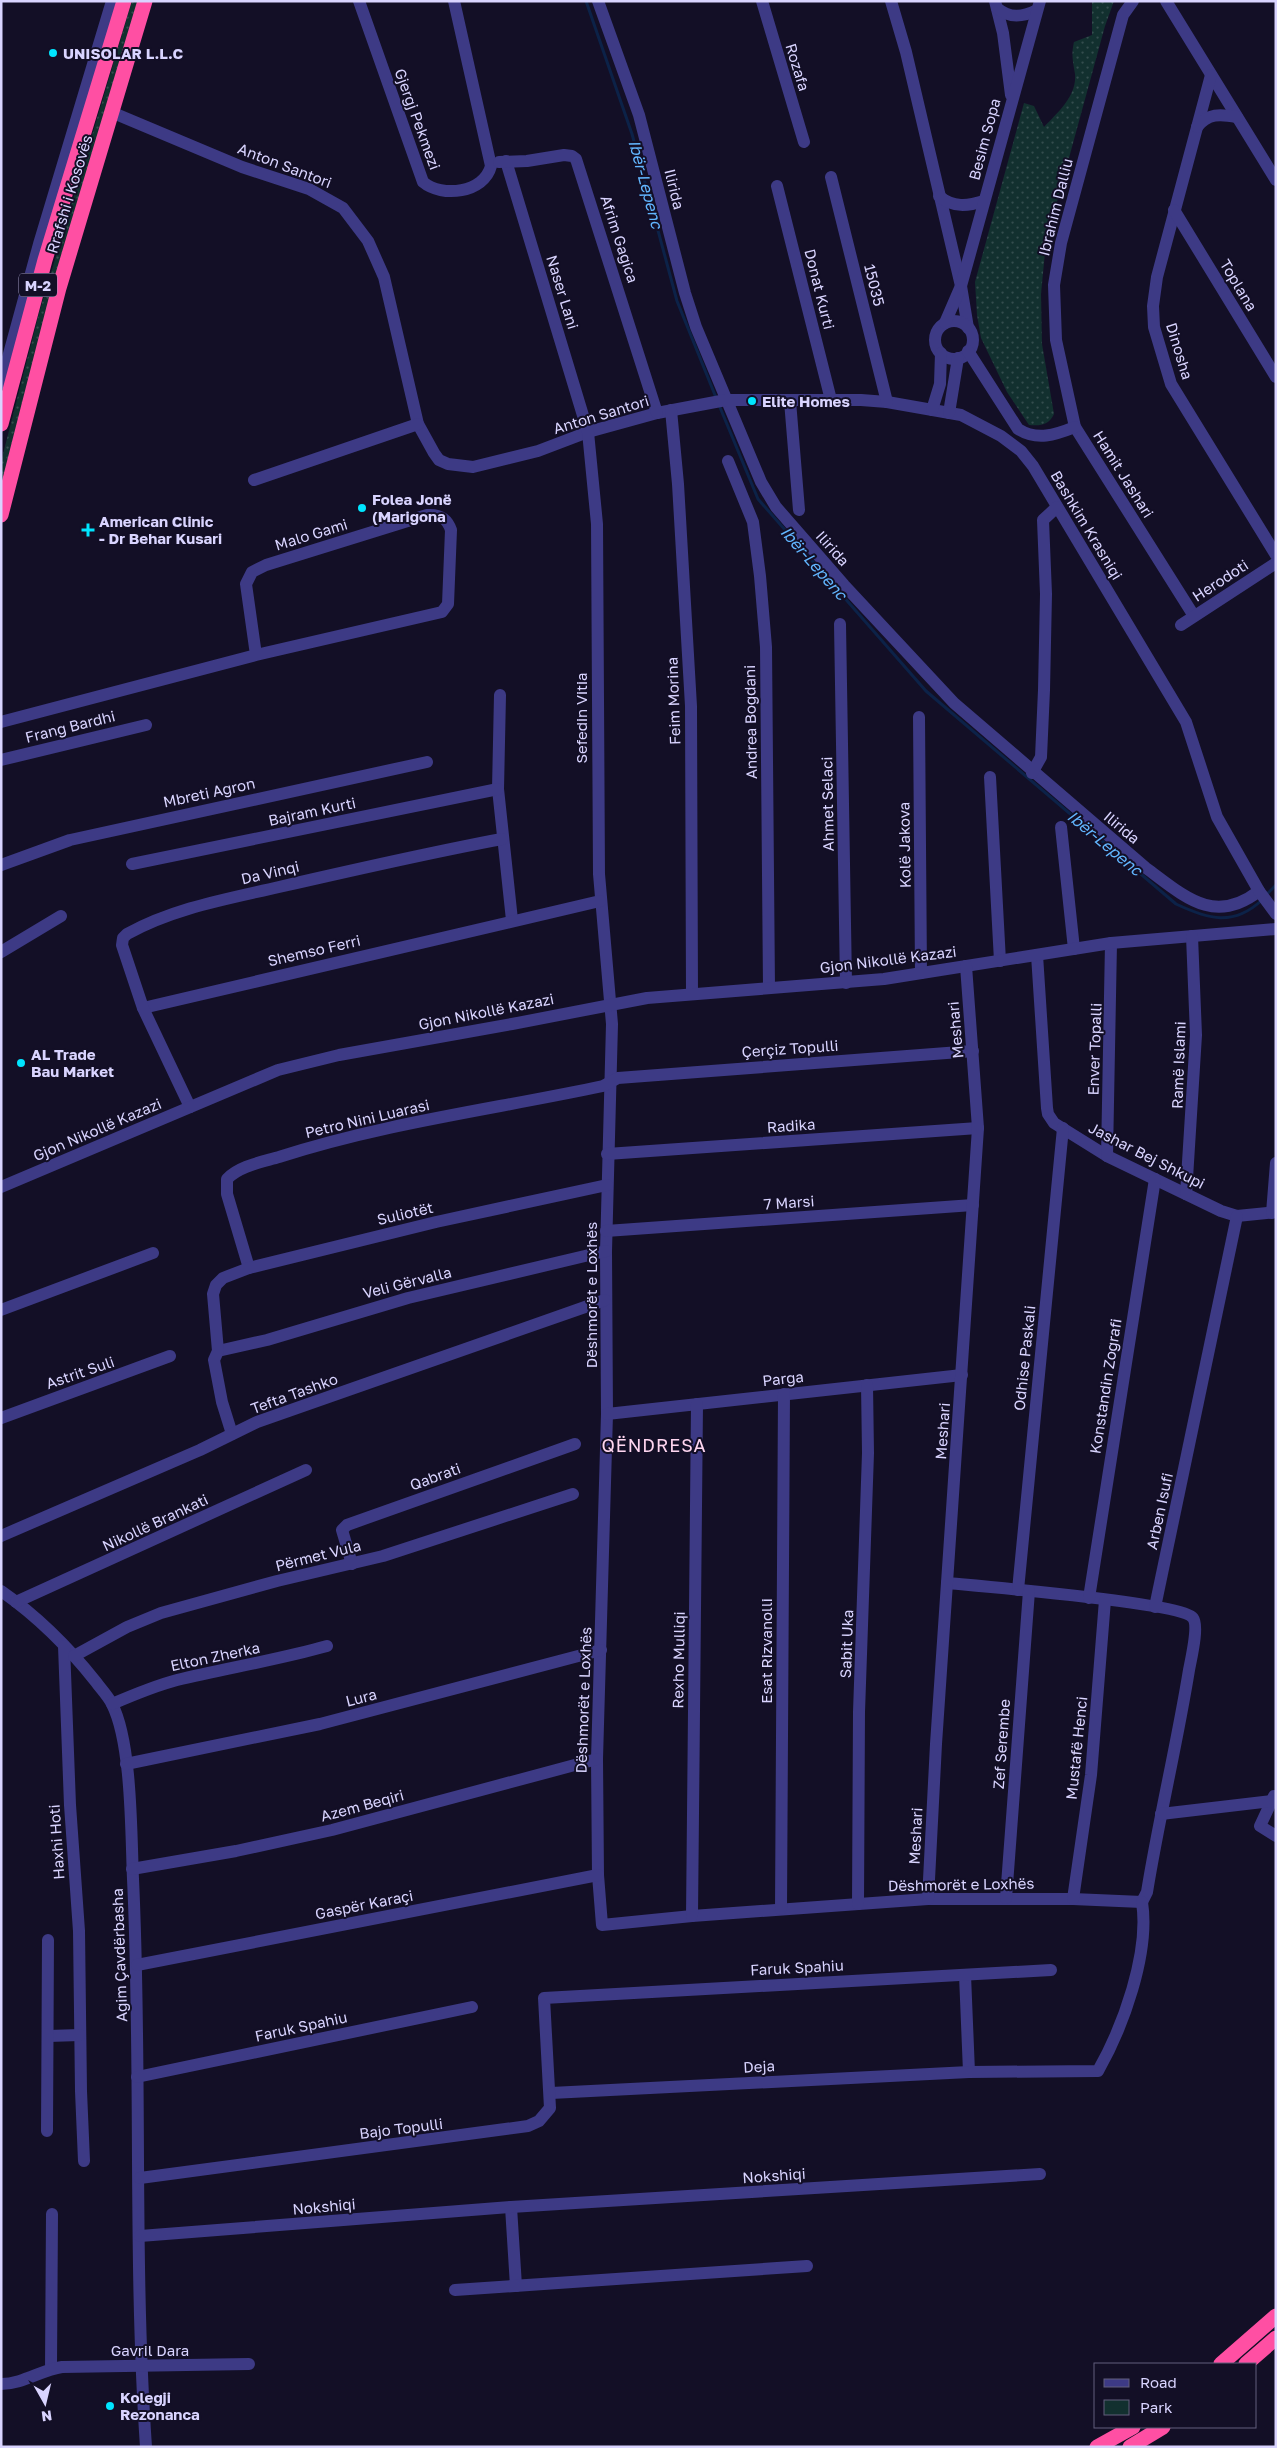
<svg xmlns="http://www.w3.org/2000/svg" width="1277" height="2448" viewBox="0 0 1277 2448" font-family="'Golos Text',sans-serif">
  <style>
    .green { fill: url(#green-dots) }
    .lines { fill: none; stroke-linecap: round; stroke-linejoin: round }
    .stream { stroke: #0c2248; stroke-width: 3 }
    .minor { stroke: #3d3a85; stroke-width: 12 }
    .highway { stroke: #ff4fa3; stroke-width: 15 }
    .poi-dot { fill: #00e5ff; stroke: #130f26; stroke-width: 2 }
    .labels { text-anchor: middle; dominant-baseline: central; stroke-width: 4; stroke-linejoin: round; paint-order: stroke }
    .shield { fill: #130f26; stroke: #9e99be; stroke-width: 1 }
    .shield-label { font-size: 14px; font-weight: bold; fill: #d9d4ff }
    .poi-label { font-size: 15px; font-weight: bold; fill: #d9d4ff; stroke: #130f26; text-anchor: start }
    .street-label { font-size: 15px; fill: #d9d4ff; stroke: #130f26 }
    .water-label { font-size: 16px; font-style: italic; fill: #62b6ff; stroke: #130f26 }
    .quarter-label { font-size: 18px; letter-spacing: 1px; fill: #ffd6f0; stroke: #130f26 }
  </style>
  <defs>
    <pattern id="green-dots" width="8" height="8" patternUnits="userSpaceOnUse" patternTransform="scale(1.25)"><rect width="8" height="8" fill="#12302f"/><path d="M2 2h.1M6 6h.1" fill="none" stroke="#344d4e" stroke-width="1.8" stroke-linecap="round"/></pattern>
  </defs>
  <rect width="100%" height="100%" fill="#130f26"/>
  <g class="green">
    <path d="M132 1H138L1 489V462L39 313Z"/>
    <path d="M1092 1H1114L1105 26 1046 242 1041 294 1042 344 1054 414C1049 425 1041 426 1029 425L1007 392 981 338 977 315 975 282 1024 103 1034 106 1044 127C1058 112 1077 96 1075 74 1073 61 1071 55 1074 42L1092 35Z"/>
  </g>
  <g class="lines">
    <g class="stream">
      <path d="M586 1 632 134 677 301 717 400"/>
      <path d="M719 405 758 499 926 691 1176 904C1208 919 1233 927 1262 900"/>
      <path d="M1266 895 1276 885"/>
    </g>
    <g class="minor">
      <path d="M359 1 423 182C442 198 484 193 491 166L454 1"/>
      <path d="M598 1 639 115 685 293 696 327 761 482 776 507 844 585 954 703 1146 868C1184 896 1214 926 1259 891"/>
      <path d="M762 1 804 142"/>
      <path d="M891 1 906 52 961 286 968 328"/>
      <path d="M995 1 1003 33 1011 95"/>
      <path d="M1133 1 1123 15 1061 243 1054 285 1056 340 1075 427 1194 616"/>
      <path d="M1166 1 1276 180"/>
      <path d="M997 8C1010 19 1023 17 1037 10"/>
      <path d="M1211 75 1157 277 1153 306 1154 327 1171 384 1276 555"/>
      <path d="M111 112 242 167 309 189 343 208 368 241 384 277 418 424 434 453 439 460 448 464 473 467 538 451 588 432 657 413 726 400H861L887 402 961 415 1001 436 1021 451 1033 466 1186 722 1217 817 1259 891 1276 914"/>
      <path d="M1197 127C1208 113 1220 114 1237 117"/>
      <path d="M506 161 588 432 597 524 599 874 612 1024 606 1251 607 1414 597 1759 598 1875 602 1925 692 1916 928 1899H1073L1142 1902 1147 1892C1159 1818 1177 1744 1189 1670 1191 1659 1199 1626 1193 1618 1182 1603 978 1586 947 1583"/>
      <path d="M499 162 527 161 564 155 572 156 576 159 657 413"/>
      <path d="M831 177 887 402"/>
      <path d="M777 186 831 400"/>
      <path d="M939 196C953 208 968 206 984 201"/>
      <path d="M1174 210 1276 377"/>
      <circle cx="954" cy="340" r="19"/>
      <path d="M945 323 961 286 1040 1"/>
      <path d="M968 351 1018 429C1037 441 1055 435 1075 427"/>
      <path d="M1 383 39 244 112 1"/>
      <path d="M790 401 799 510"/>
      <path d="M671 410 678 484 691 706 692 993"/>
      <path d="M932 410 940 384 941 353"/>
      <path d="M949 413 958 358"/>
      <path d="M728 461 753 522 760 576 766 647 769 988"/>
      <path d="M254 480 418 424"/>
      <path d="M840 624 846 983"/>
      <path d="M1181 625 1276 563"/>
      <path d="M500 695 498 789 512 920"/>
      <path d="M919 717 921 973"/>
      <path d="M1 722 256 655 442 612 448 604 451 530C447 518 440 514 427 515L266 565 252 572 246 584 256 655"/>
      <path d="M1 760 146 725"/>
      <path d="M1032 773 1041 757 1044 690 1046 594 1043 520 1057 507"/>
      <path d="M990 777 1000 961"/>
      <path d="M1061 827 1074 949"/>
      <path d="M132 864 498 789"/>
      <path d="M1 865 70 840 427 762"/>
      <path d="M1 952 61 916"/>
      <path d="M1037 955 1047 1108 1048 1114 1054 1123 1107 1156 1221 1211 1237 1216 1276 1212"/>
      <path d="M143 1008 600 901"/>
      <path d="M190 1107 143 1008 122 945 123 938 127 934C174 908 227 899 279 887 353 870 427 853 502 839"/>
      <path d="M607 1154 978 1128"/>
      <path d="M1107 1156 1111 943"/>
      <path d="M1 1187 278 1070 339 1055 512 1024 647 998 884 979 1111 943 1276 929"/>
      <path d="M1186 1194 1196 1035 1192 936"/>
      <path d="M1272 1213 1276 1163"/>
      <path d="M606 1231 973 1205"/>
      <path d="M249 1268 227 1194V1179C239 1166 262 1162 279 1157 384 1123 495 1109 603 1086L618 1078 973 1051"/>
      <path d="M1 1310 153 1253"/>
      <path d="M218 1351 267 1340 408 1298 606 1251"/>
      <path d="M607 1414 962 1375"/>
      <path d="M1 1418 170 1356"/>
      <path d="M232 1434 222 1402 214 1360 218 1351 213 1294 216 1285 223 1278 249 1268 436 1222 607 1185"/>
      <path d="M1 1536 200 1450 257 1422 605 1300"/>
      <path d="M352 1564 342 1530 347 1525 575 1444"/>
      <path d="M1018 1590 1063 1128"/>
      <path d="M1 1591C37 1616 69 1648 96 1682 101 1689 108 1696 112 1704 132 1743 131 1834 133 1879 142 2068 133 2258 146 2447"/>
      <path d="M1089 1598 1155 1179"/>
      <path d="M16 1602 306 1470"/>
      <path d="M1155 1607 1237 1216"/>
      <path d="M64 1646 70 1805 79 1931 81 2091 84 2161"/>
      <path d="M74 1656 127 1627 161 1613 277 1581 383 1556 573 1494"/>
      <path d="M112 1704C133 1695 154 1686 177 1680 227 1668 277 1660 327 1646"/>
      <path d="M126 1764 320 1724 601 1650"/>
      <path d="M1274 1796 1260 1826 1276 1836"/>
      <path d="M1161 1814 1272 1801"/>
      <path d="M132 1869 236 1851 332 1830 597 1759"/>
      <path d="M1006 1898 1029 1591"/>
      <path d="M928 1899 936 1744 978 1128 966 966"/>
      <path d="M1073 1899 1091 1775 1105 1600"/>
      <path d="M858 1904 859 1712 868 1453 867 1385"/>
      <path d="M781 1909 784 1394"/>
      <path d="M692 1916 697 1404"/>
      <path d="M137 1965 598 1875"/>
      <path d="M965 1975 969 2072"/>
      <path d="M48 2036 80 2035"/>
      <path d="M137 2077 472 2007"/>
      <path d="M551 2093 969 2072 1098 2071C1123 2027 1150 1953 1142 1902"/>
      <path d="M47 2131 48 1940"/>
      <path d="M140 2178 528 2126 539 2121 550 2108 544 1998 1051 1970"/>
      <path d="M511 2207 516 2286"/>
      <path d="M140 2236 511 2207 1040 2174"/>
      <path d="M455 2290 807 2266"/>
      <path d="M51 2368 52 2214"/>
      <path d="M1 2384C23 2384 41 2370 62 2367L249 2364"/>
    </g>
    <g class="highway">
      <path d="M1 424 45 260 124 1"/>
      <path d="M1 515 59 288 145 1"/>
      <path d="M1221 2364 1276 2316"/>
      <path d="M1246 2364 1276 2338"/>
      <path d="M1097 2447 1133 2427"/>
      <path d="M1130 2447 1163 2427"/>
    </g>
  </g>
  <g class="poi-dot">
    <circle cx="53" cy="53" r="5"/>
    <circle cx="752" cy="401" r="5"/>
    <circle cx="362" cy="508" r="5"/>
    <path d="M85.5 522.5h5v5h5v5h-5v5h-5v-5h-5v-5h5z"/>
    <circle cx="21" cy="1063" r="5"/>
    <circle cx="110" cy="2406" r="5"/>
  </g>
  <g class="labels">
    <rect class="shield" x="19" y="273.5" width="38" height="23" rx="4"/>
    <g class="shield-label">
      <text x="38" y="285">M-2</text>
    </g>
    <g class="poi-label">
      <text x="63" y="53">UNISOLAR L.L.C</text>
      <text x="762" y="401">Elite Homes</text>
      <text x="372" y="499">Folea Jonë<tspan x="372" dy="17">(Marigona</tspan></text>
      <text x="99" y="521">American Clinic<tspan x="99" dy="17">- Dr Behar Kusari</tspan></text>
      <text x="31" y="1054">AL Trade<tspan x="31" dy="17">Bau Market</tspan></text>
      <text x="120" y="2397">Kolegji<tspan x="120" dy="17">Rezonanca</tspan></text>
    </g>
    <g class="street-label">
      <text transform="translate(798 67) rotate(73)">Rozafa</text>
      <text transform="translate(418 119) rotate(70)">Gjergj Pekmezi</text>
      <text transform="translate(984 139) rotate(-75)">Besim Sopa</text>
      <text transform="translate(285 165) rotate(21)">Anton Santori</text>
      <text transform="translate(675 189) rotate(76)">Ilirida</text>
      <text transform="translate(69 194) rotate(-73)">Rrafshi i Kosovës</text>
      <text transform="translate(1055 207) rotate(-76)">Ibrahim Dalliu</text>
      <text transform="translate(620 239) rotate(72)">Afrim Gagica</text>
      <text transform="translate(875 285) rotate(76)">15035</text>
      <text transform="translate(1239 285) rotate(59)">Toplana</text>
      <text transform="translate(820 289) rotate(76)">Donat Kurti</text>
      <text transform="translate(563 292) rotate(73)">Naser Lani</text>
      <text transform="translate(1180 351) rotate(73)">Dinosha</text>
      <text transform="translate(601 414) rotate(-17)">Anton Santori</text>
      <text transform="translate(1124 474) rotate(58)">Hamit Jashari</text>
      <text transform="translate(1087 525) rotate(59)">Bashkim Krasniqi</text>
      <text transform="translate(311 534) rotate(-17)">Malo Gami</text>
      <text transform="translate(833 548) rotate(48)">Ilirida</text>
      <text transform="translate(1220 580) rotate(-33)">Herodoti</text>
      <text transform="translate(673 701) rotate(-92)">Feim Morina</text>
      <text transform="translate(581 718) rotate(-90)">Sefedin Vitia</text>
      <text transform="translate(750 722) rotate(-91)">Andrea Bogdani</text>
      <text transform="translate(70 726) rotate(-14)">Frang Bardhi</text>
      <text transform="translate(209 792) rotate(-12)">Mbreti Agron</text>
      <text transform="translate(827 804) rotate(-91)">Ahmet Selaci</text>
      <text transform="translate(312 811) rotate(-12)">Bajram Kurti</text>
      <text transform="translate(1122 827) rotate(40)">Ilirida</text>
      <text transform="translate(904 845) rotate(-91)">Kolë Jakova</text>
      <text transform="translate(270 872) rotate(-13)">Da Vinqi</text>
      <text transform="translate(314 950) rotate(-13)">Shemso Ferri</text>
      <text transform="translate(888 959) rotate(-7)">Gjon Nikollë Kazazi</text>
      <text transform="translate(486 1011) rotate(-11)">Gjon Nikollë Kazazi</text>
      <text transform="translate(955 1030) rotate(-95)">Meshari</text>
      <text transform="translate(790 1048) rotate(-4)">Çerçiz Topulli</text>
      <text transform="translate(1094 1049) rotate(-88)">Enver Topalli</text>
      <text transform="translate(1178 1065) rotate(-88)">Ramë Islami</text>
      <text transform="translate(367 1118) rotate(-13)">Petro Nini Luarasi</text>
      <text transform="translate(791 1125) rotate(-4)">Radika</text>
      <text transform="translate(97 1129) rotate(-23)">Gjon Nikollë Kazazi</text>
      <text transform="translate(1147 1155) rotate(27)">Jashar Bej Shkupi</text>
      <text transform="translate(789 1202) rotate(-4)">7 Marsi</text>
      <text transform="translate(405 1213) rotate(-13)">Suliotët</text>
      <text transform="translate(407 1282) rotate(-14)">Veli Gërvalla</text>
      <text transform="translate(591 1295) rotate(-90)">Dëshmorët e Loxhës</text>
      <text transform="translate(1024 1358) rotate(-84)">Odhise Paskali</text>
      <text transform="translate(80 1372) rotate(-19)">Astrit Suli</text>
      <text transform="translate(783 1378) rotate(-6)">Parga</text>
      <text transform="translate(1105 1386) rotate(-81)">Konstandin Zografi</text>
      <text transform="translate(294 1393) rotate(-20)">Tefta Tashko</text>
      <text transform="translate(942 1431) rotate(-86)">Meshari</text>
      <text transform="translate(435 1476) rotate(-20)">Qabrati</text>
      <text transform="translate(1159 1511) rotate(-78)">Arben Isufi</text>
      <text transform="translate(155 1522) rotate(-25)">Nikollë Brankati</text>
      <text transform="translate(318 1555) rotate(-14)">Përmet Vula</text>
      <text transform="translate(846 1644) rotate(-88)">Sabit Uka</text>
      <text transform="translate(766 1651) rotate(-90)">Esat Rizvanolli</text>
      <text transform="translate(215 1656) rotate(-12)">Elton Zherka</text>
      <text transform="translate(678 1660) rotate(-89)">Rexho Mulliqi</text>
      <text transform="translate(361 1697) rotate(-14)">Lura</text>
      <text transform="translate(583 1700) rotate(-88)">Dëshmorët e Loxhës</text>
      <text transform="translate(1001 1744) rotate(-86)">Zef Serembe</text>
      <text transform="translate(1076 1748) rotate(-84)">Mustafë Henci</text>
      <text transform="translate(362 1805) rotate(-15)">Azem Beqiri</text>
      <text transform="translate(915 1836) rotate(-87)">Meshari</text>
      <text transform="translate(56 1842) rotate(-94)">Haxhi Hoti</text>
      <text transform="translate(961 1884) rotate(-1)">Dëshmorët e Loxhës</text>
      <text transform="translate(364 1904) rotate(-11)">Gaspër Karaçi</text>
      <text transform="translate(119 1955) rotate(-92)">Agim Çavdërbasha</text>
      <text transform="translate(797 1967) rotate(-3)">Faruk Spahiu</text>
      <text transform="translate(301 2026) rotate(-12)">Faruk Spahiu</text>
      <text transform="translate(759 2066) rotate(-3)">Deja</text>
      <text transform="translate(401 2128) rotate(-7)">Bajo Topulli</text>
      <text transform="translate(774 2175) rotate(-4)">Nokshiqi</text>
      <text transform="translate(324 2206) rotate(-5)">Nokshiqi</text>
      <text x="150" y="2350">Gavril Dara</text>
    </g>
    <g class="water-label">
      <text transform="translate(646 184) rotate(75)">Ibër-Lepenc</text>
      <text transform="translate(814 563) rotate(49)">Ibër-Lepenc</text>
      <text transform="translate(1105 843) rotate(40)">Ibër-Lepenc</text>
    </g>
    <g class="quarter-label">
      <text x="654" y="1445">QËNDRESA</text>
    </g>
  </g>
  <rect width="1277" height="2448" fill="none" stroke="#d9d4ff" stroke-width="5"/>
  <rect x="1094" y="2363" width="162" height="65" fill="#130f26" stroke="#625e7d"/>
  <rect x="1104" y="2379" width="25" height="8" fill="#3d3a85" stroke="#625e7d"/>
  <text x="1140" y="2388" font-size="15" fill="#d9d4ff">Road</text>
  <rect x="1104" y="2400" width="25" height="15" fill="#12302f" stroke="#625e7d"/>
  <text x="1140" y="2413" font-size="15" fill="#d9d4ff">Park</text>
  <g transform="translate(45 2403) rotate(172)" stroke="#130f26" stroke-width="4" paint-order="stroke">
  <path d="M0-4L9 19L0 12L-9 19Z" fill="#d9d4ff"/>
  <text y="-8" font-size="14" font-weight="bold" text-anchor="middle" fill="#d9d4ff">N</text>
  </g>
</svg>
